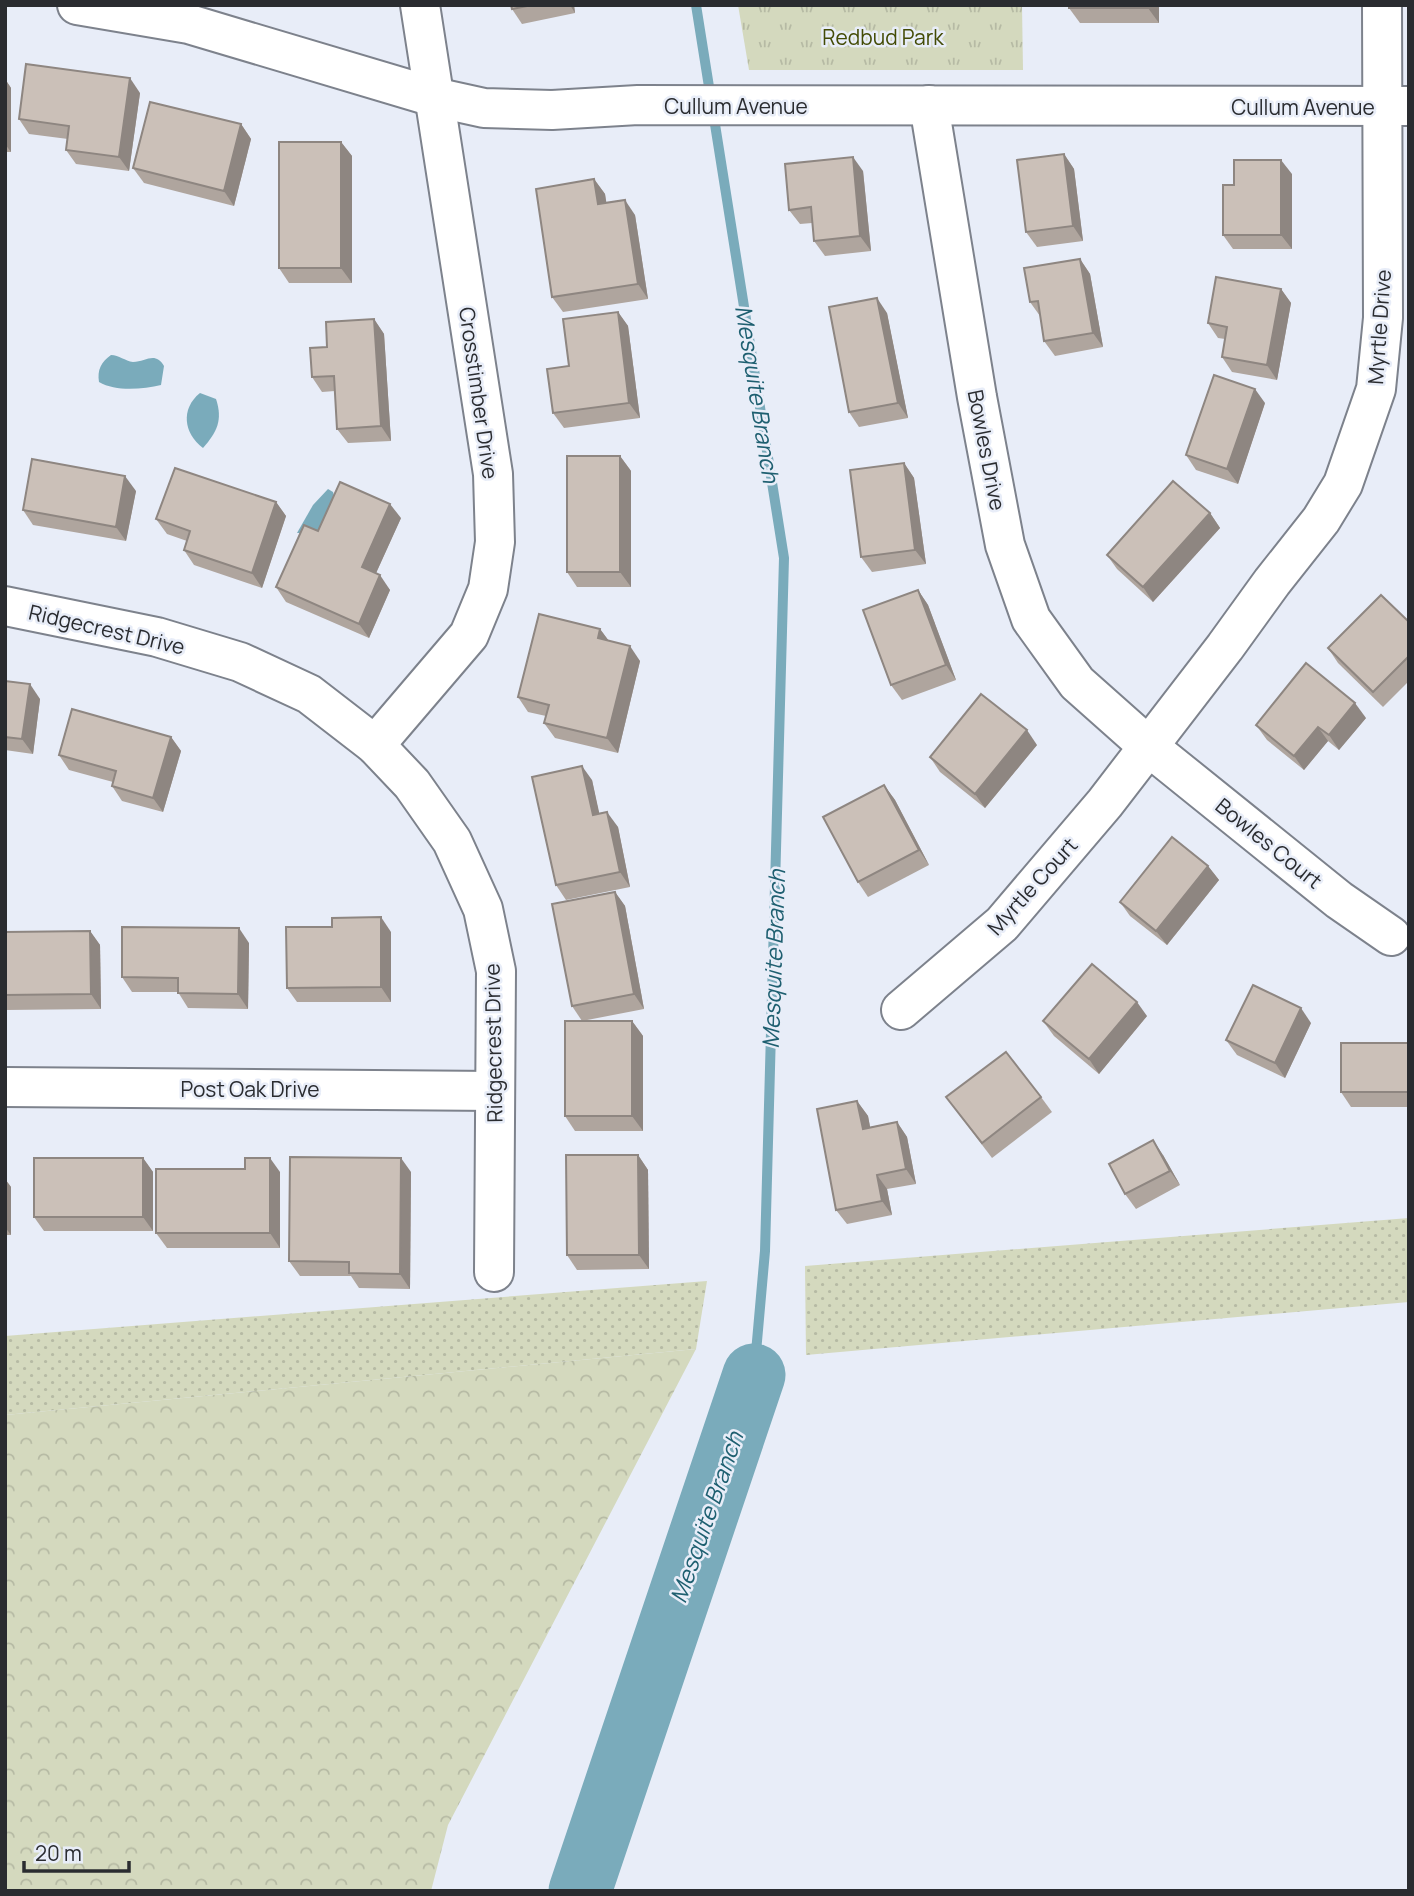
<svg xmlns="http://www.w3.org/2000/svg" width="1414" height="1896" viewBox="0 0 1414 1896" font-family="Manrope,sans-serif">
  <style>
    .grass { fill: url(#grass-dots) }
    .forest { fill: url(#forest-crowns) }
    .park { fill: url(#park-tufts) }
    .water { fill: #7aabbb }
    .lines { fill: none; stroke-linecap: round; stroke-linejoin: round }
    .stream { stroke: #7aabbb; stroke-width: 10 }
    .river { stroke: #7aabbb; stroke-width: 63 }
    .minor-casing { stroke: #7d828c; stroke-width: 42 }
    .minor { stroke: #fff; stroke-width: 38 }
    .wall { fill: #afa59e }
    .shaded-wall { fill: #8e8681 }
    .building { fill: #cbc0b8; stroke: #8e8681; stroke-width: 2 }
    .labels { text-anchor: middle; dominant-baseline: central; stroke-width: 5; stroke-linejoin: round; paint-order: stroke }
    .park-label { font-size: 21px; fill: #434b05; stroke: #e8edf8 }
    .street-label { font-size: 21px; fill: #2a2c30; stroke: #e8edf8 }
    .water-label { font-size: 23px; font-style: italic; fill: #1e5f70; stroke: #e8edf8 }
  </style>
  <defs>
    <pattern id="grass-dots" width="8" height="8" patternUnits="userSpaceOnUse" patternTransform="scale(1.75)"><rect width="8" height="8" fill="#d4d9be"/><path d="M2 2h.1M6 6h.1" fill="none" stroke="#b6baa4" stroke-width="1.8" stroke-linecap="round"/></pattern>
    <pattern id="forest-crowns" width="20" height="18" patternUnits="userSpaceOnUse" patternTransform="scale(1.75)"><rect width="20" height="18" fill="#d4d9be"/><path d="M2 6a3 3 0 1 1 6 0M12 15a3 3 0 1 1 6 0" fill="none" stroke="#b6baa4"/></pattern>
    <pattern id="park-tufts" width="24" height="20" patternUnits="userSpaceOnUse" patternTransform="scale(1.75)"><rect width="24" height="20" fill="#d4d9be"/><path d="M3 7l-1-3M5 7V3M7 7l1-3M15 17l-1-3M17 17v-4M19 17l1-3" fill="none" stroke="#b6baa4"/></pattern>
  </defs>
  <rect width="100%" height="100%" fill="#e8edf8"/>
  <g class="grass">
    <path d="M1409 1218V1302L806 1355 805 1266Z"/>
    <path d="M707 1281 696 1349 5 1415V1336Z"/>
  </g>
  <path class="forest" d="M696 1349 448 1825 431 1891H5V1415Z"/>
  <path class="park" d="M738 5H1022L1023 70H749Z"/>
  <g class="water">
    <path d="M111 355C119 355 125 361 133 362 146 362 155 351 164 366L161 385C143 389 116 392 99 382 97 370 101 362 111 355Z"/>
    <path d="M200 393 216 399C223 420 217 432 203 448 184 434 180 409 200 393Z"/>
    <path d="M328 489 333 492 335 499 321 533H297L313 505Z"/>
  </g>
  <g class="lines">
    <path class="stream" d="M696 5 784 558 765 1251 754 1375"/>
    <path class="river" d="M580 1891 754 1375"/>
    <defs>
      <g id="minor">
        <path d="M77 5 189 24 434 97 484 108 552 110 638 105 1409 106"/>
        <path d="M929 105 977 397 1005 545 1031 619 1077 683 1149 747 1339 900 1391 936"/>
        <path d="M5 606 157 637 240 662 309 694 375 745 412 784 452 841 483 909 496 971 494 1272"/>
        <path d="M375 745 469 635 488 589 495 542 493 474 420 5"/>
        <path d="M901 1010 1002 924 1105 803 1225 647 1272 582 1321 520 1343 484 1376 389 1383 318 1382 5"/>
        <path d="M5 1087 495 1091"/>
      </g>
    </defs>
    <use href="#minor" class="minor-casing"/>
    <use href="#minor" class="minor"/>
  </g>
  <g class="wall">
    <path d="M511 5H574L575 13 522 24 512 9Z"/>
    <path d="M1159 5V23H1080L1069 8Z"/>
    <path d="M5 79 11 88V152H5Z"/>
    <path d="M140 93 129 171 76 164 66 150 68 139 29 134 19 119Z"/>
    <path d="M241 124 251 139 234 206 144 183 133 168Z"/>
    <path d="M341 142 352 156V283H289L279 268Z"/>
    <path d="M1064 154 1074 169 1083 241 1037 247 1026 232Z"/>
    <path d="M863 171 871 251 825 256 814 241 812 223 800 224 789 210Z"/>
    <path d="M1292 174V249H1233L1223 235 1234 185Z"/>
    <path d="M594 179 605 194 606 203 635 215 648 299 563 312 552 297Z"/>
    <path d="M1080 259 1090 274 1103 347 1055 356 1044 341 1040 316 1030 302Z"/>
    <path d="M1281 289 1291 303 1277 380 1232 372 1222 357 1225 339 1218 338 1208 323Z"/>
    <path d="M618 312 628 326 640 418 564 428 553 413 569 366Z"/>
    <path d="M887 313 908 418 859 427 849 412Z"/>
    <path d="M374 319 384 334 391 441 348 443 337 429 335 391 322 392 312 377 327 347Z"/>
    <path d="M1265 403 1238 484 1196 470 1186 455Z"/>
    <path d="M620 456 631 471V587H577L567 572Z"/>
    <path d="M904 463 914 478 926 564 872 572 861 557Z"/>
    <path d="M136 491 126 541 33 525 23 510Z"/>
    <path d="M276 502 286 516 262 588 194 565 184 550 187 541 167 534 156 519Z"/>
    <path d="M1210 513 1220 528 1153 602 1117 569 1107 555Z"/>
    <path d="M401 518 376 573 390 590 369 638 286 602 276 587 318 531Z"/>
    <path d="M918 590 928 605 956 680 902 700 891 685Z"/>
    <path d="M1409 622V681L1383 707 1338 663 1328 648Z"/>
    <path d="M600 629 609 641 640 661 618 753 555 738 544 723 546 716 528 712 518 697Z"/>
    <path d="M5 681 40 699 33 754 5 750Z"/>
    <path d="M1366 718 1339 750 1328 741 1304 770 1267 740 1256 725Z"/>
    <path d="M171 737 181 751 163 812 122 801 112 786 113 782 69 770 59 755Z"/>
    <path d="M1037 745 985 808 940 772 930 757Z"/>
    <path d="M592 780 599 814 618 827 630 887 566 900 556 885Z"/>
    <path d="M884 785 895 800 929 865 868 897 858 882Z"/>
    <path d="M1208 866 1219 880 1167 945 1130 916 1120 902Z"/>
    <path d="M615 892 625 906 644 1009 582 1021 572 1006Z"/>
    <path d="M90 931 100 945 101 1009 5 1010V932Z"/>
    <path d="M391 932V1002H297L287 988Z"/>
    <path d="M249 943 248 1009 188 1008 178 992H132L122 977Z"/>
    <path d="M1147 1016 1099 1074 1054 1036 1043 1021Z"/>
    <path d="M632 1021 643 1036V1131H575L565 1116Z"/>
    <path d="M1311 1023 1285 1078 1237 1055 1226 1040Z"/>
    <path d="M1409 1043V1107H1351L1341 1092Z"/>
    <path d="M946 1097H1041L1052 1112 992 1158Z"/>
    <path d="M857 1101 868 1116 870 1127 897 1122 907 1137 916 1184 887 1189 892 1215 847 1224 836 1210Z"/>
    <path d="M638 1155 648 1170 649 1269 577 1270 567 1255Z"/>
    <path d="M1163 1155 1180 1185 1136 1209 1125 1194Z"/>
    <path d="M143 1158 153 1172V1231H44L34 1217Z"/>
    <path d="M280 1172V1248H167L156 1233Z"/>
    <path d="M411 1172 410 1289 359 1288 351 1276H300L289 1261Z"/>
    <path d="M5 1179 11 1187V1235H5Z"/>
  </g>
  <g class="shaded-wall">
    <path d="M570 5H574L575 13Z"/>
    <path d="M1148 5H1159V23L1148 8Z"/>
    <path d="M130 78 140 93 129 171 119 157Z"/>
    <path d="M5 79 11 88V152L5 144Z"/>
    <path d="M241 124 251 139 234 206 224 191Z"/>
    <path d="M341 142 352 156V283L341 268Z"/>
    <path d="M1064 154 1074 169 1083 241 1073 226Z"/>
    <path d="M853 157 863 171 871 251 860 236Z"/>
    <path d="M1281 160 1292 174V249L1281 235Z"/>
    <path d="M594 179 605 194 609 219 598 204Z"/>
    <path d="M625 200 635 215 648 299 638 284Z"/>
    <path d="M1080 259 1090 274 1103 347 1093 333Z"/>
    <path d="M1281 289 1291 303 1277 380 1267 365Z"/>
    <path d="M877 298 887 313 908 418 898 403Z"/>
    <path d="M618 312 628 326 640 418 629 403Z"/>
    <path d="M374 319 384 334 391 441 381 426Z"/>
    <path d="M1255 389 1265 403 1238 484 1227 469Z"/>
    <path d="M620 456 631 471V587L620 572Z"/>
    <path d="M904 463 914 478 926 564 915 550Z"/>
    <path d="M125 476 136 491 126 541 116 527Z"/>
    <path d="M276 502 286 516 262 588 252 573Z"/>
    <path d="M390 504 401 518 372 582 362 567Z"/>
    <path d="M1210 513 1220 528 1153 602 1143 587Z"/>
    <path d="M380 575 390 590 369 638 359 624Z"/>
    <path d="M918 590 928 605 956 680 946 665Z"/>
    <path d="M600 629 611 644 598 638Z"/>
    <path d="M630 646 640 661 618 753 607 738Z"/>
    <path d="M30 684 40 699 33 754 22 739Z"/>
    <path d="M1355 703 1366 718 1339 750 1329 735Z"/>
    <path d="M1318 727 1328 741 1304 770 1294 756Z"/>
    <path d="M1027 730 1037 745 985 808 975 794Z"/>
    <path d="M171 737 181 751 163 812 153 798Z"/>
    <path d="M582 766 592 780 603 830 593 815Z"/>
    <path d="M884 785 895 800 929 865 919 850Z"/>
    <path d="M607 812 618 827 630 887 620 872Z"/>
    <path d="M1208 866 1219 880 1167 945 1156 931Z"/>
    <path d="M615 892 625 906 644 1009 634 994Z"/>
    <path d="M381 917 391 932V1002L381 987Z"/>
    <path d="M239 928 249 943 248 1009 238 994Z"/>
    <path d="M90 931 100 945 101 1009 91 994Z"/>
    <path d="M1137 1002 1147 1016 1099 1074 1089 1059Z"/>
    <path d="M1301 1008 1311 1023 1285 1078 1275 1063Z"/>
    <path d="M632 1021 643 1036V1131L632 1116Z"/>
    <path d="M857 1101 868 1116 873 1143 863 1129Z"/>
    <path d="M897 1122 907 1137 916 1184 906 1169Z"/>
    <path d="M1153 1140 1163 1155 1180 1185 1170 1171Z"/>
    <path d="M638 1155 648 1170 649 1269 639 1255Z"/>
    <path d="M143 1158 153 1172V1231L143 1217Z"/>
    <path d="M270 1158 280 1172V1248L270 1233Z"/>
    <path d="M401 1158 411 1172 410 1289 400 1274Z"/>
    <path d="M877 1175 887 1189 892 1215 882 1201Z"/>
    <path d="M5 1179 11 1187V1235L5 1227Z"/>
  </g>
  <g class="building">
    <path d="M511 5H532L512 9Z"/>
    <rect x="1069" y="5" width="79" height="3"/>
    <path d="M26 64 130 78 119 157 66 150 69 126 19 119Z"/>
    <path d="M150 102 241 124 224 191 133 168Z"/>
    <rect x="279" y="142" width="62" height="126"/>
    <path d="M1064 154 1073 226 1026 232 1017 160Z"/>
    <path d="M853 157 860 236 814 241 811 207 789 210 785 164Z"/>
    <path d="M1234 160H1281V235H1223V185H1234Z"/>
    <path d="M594 179 598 204 625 200 638 284 552 297 536 189Z"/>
    <path d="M1080 259 1093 333 1044 341 1038 301 1030 302 1024 268Z"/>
    <path d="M1216 277 1281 289 1267 365 1222 357 1227 327 1208 323Z"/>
    <path d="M877 298 898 403 849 412 829 307Z"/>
    <path d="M618 312 629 403 553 413 547 369 569 366 563 319Z"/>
    <path d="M374 319 381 426 337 429 334 376 312 377 310 348 327 347 326 322Z"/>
    <path d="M1214 375 1255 389 1227 469 1186 455Z"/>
    <rect x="567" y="456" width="53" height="116"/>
    <path d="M32 459 125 476 116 527 23 510Z"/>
    <path d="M904 463 915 550 861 557 850 470Z"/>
    <path d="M175 468 276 502 252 573 184 550 190 531 156 519Z"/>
    <path d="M1173 481 1210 513 1143 587 1107 555Z"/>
    <path d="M340 482 390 504 362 567 380 575 359 624 276 587 304 525 318 531Z"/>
    <path d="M918 590 946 665 891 685 863 610Z"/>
    <path d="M1381 595 1409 622V656L1373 692 1328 648Z"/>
    <path d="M539 614 600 629 598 638 630 646 607 738 544 723 549 705 518 697Z"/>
    <path d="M1306 663 1355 703 1329 735 1318 727 1294 756 1256 725Z"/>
    <path d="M5 681 30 684 22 739 5 737Z"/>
    <path d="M981 694 1027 730 975 794 930 757Z"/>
    <path d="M72 709 171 737 153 798 112 786 116 771 59 755Z"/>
    <path d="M582 766 593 815 607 812 620 872 556 885 532 777Z"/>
    <path d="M884 785 919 850 858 882 823 817Z"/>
    <path d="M1172 837 1208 866 1156 931 1120 902Z"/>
    <path d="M615 892 634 994 572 1006 552 904Z"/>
    <path d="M381 917V987L287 988 286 927H332V918Z"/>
    <path d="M122 927 239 928 238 994 178 993V978L122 977Z"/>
    <path d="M90 931 91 994 5 995V932Z"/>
    <path d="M1092 964 1137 1002 1089 1059 1043 1021Z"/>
    <path d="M1253 985 1301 1008 1275 1063 1226 1040Z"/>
    <rect x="565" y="1021" width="67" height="95"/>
    <rect x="1341" y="1043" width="68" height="49"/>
    <path d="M1006 1052 1041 1097 982 1143 946 1097Z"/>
    <path d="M857 1101 863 1129 897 1122 906 1169 877 1175 882 1201 836 1210 817 1109Z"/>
    <path d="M1153 1140 1170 1171 1125 1194 1109 1164Z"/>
    <path d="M566 1155H638L639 1255H567Z"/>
    <path d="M290 1157 401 1158 400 1274 349 1273V1262L289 1261Z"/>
    <rect x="34" y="1158" width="109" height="59"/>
    <path d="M245 1158H270V1233H156V1169H245Z"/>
  </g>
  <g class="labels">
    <g class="park-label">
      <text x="883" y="37">Redbud Park</text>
    </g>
    <g class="street-label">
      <text x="736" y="106">Cullum Avenue</text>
      <text x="1303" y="107">Cullum Avenue</text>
      <text transform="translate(1379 327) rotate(-86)">Myrtle Drive</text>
      <text transform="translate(479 393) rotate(82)">Crosstimber Drive</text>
      <text transform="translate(987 450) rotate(79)">Bowles Drive</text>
      <text transform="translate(107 629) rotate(13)">Ridgecrest Drive</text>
      <text transform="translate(1269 843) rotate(39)">Bowles Court</text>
      <text transform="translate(1032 886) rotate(-48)">Myrtle Court</text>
      <text transform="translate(493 1043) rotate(-91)">Ridgecrest Drive</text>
      <text x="250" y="1089">Post Oak Drive</text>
    </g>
    <g class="water-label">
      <text transform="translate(758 394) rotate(81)">Mesquite Branch</text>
      <text transform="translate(773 959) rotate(-88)">Mesquite Branch</text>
      <text transform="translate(706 1517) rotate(-71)">Mesquite Branch</text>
    </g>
  </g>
  <rect width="1414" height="1896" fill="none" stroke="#2a2c30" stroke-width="14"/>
  <path d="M24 1861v10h105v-10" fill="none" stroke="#2a2c30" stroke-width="3.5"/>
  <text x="35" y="1861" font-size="21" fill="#2a2c30" stroke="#e8edf8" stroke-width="5" paint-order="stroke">20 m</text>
</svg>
